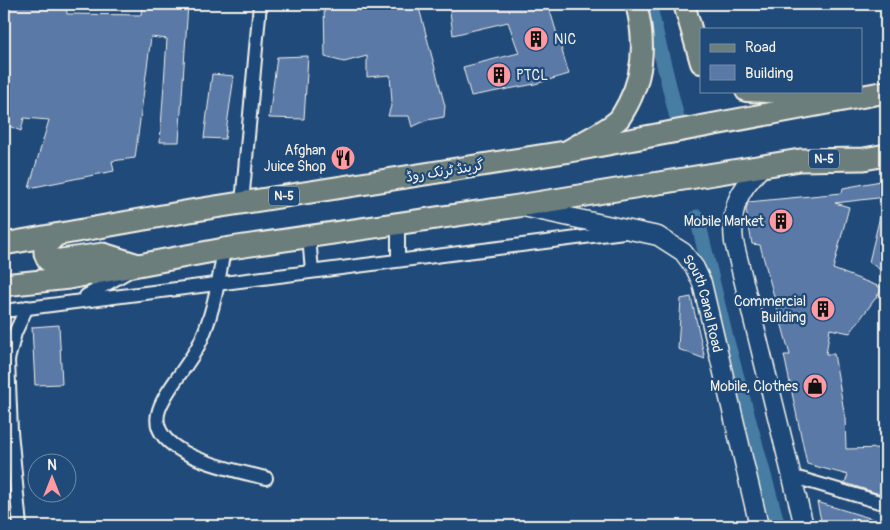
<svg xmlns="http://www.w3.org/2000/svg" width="890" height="530" viewBox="0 0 890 530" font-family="Pangolin,'Playpen Sans Arabic',sans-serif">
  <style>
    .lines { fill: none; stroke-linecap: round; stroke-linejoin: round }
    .canal { stroke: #477ca3; stroke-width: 15 }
    .building { fill: #5a79a6; stroke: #f4f1e8 }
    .minor-casing { stroke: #f4f1e8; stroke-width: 16 }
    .secondary-casing { stroke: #f4f1e8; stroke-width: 21 }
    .primary-casing { stroke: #f4f1e8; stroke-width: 24 }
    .trunk-casing { stroke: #f4f1e8; stroke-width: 25 }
    .minor { stroke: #1f4a7a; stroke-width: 12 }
    .secondary { stroke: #1f4a7a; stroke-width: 18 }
    .primary { stroke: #6c7e7c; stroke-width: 20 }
    .trunk { stroke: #6c7e7c; stroke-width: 21 }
    .labels { text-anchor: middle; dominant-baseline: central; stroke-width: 4.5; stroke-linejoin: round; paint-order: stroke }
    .shield { fill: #1f4a7a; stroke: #b4bfc7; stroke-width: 1 }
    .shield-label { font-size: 12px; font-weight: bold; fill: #f4f1e8 }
    .poi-label { font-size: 14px; fill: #f4f1e8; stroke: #1f4a7a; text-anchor: end }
    .street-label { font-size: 14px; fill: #f4f1e8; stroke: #1f4a7a }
  </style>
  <rect width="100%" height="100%" fill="#1f4a7a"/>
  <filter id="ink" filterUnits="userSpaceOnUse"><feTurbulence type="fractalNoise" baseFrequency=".02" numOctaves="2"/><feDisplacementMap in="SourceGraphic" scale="10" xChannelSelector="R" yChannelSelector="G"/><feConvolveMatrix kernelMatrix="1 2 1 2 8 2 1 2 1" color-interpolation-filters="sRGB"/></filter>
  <g filter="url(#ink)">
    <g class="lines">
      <g class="canal">
        <path d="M649 4 678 122"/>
        <path d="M697 217 725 334 778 526"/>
      </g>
    </g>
    <g class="building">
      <path d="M18 4H66L67 14 141 15 142 4H188L179 142H160L167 39 151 37 135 158 112 161 114 171 29 188 49 120 24 118 21 131 4 124V10Z"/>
      <path d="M324 4H418L445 106 444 117 427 120 412 127 409 116H388L392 102 390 75 367 77V56L344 62 325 57Z"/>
      <path d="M449 4H548L569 74 535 84 471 96 463 67 519 53 508 22 453 35Z"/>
      <path d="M308 56 304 119 269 118 277 57Z"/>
      <path d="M212 74 234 76 225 139 204 138Z"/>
      <path d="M886 180V197L835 203 849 207 833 269 883 288 850 333 830 329 826 354H834L845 417 846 449 886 448V496L845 483 848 475 807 464 784 355H790L760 245 752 244 746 210 748 202 842 193 843 188Z"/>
      <path d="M882 208H886V266L882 271 869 262Z"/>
      <path d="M691 297 705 359 678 349 681 299Z"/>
      <path d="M59 325 62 384 35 385 32 327Z"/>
      <path d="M817 502 886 523V526L822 525Z"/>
    </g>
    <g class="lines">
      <defs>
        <g id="minor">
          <path d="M242 203 260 4"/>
          <path d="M398 225V260"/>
          <path d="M309 237 312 271"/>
          <path d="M224 249C219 279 214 310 202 338 193 361 166 388 159 410 144 454 237 471 266 478"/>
          <path d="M86 296 129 271"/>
          <path d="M4 311 624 232"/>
          <path d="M791 476 886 504"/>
          <path d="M20 526 11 431 8 360 15 333 27 307"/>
        </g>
        <g id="secondary">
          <path d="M762 167C738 191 730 207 734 242L804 526"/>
          <path id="s1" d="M523 207 658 236 683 252 695 268 702 283 759 526"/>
        </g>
        <g id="primary">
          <path d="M684 4 701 63"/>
          <path d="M746 91 841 96"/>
          <path d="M569 150C585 140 604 132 618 120 622 116 625 109 628 104 645 72 645 38 636 4"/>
        </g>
        <g id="trunk">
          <path d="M56 235 45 246V253L48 260H61L103 254 135 264"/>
          <path d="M4 244 190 211 565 152 886 92"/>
          <path d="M4 285 69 278 224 249 518 206 800 160 864 159 886 155"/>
        </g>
      </defs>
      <use href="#minor" class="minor-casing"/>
      <use href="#secondary" class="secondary-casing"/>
      <use href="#primary" class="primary-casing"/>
      <use href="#trunk" class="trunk-casing"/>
      <use href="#minor" class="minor"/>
      <use href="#secondary" class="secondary"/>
      <use href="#primary" class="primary"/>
      <use href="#trunk" class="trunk"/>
    </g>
  </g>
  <defs>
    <symbol id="building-disc" viewBox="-11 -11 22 22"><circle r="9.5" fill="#ff9aa2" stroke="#1f4a7a"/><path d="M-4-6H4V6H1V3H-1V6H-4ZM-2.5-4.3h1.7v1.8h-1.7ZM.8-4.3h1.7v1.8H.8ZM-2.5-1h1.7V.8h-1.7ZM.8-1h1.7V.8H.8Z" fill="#111"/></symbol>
    <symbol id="restaurant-disc" viewBox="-11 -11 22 22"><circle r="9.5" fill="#ff9aa2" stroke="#1f4a7a"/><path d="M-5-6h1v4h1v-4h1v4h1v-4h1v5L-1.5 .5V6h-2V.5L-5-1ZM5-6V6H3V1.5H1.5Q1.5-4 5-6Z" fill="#111"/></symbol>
    <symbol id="shop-disc" viewBox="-11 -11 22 22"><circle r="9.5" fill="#ff9aa2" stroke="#1f4a7a"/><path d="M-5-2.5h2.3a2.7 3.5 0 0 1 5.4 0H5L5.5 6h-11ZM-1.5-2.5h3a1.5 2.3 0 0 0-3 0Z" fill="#111"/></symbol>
  </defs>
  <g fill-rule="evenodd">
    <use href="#building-disc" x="522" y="25" width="28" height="28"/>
    <use href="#building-disc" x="485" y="61" width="28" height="28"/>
    <use href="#restaurant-disc" x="329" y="144" width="28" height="28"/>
    <use href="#building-disc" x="767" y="207" width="28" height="28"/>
    <use href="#building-disc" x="809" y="295" width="28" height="28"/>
    <use href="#shop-disc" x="801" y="372" width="28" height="28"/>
  </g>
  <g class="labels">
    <g class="shield">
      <rect x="809" y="149.5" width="30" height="19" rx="4"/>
      <rect x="269" y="186.5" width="30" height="19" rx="4"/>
    </g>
    <g class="shield-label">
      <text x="824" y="159">N-5</text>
      <text x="284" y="196">N-5</text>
    </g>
    <g class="poi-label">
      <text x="554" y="39" text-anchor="start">NIC</text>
      <text x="516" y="75" text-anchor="start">PTCL</text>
      <text x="326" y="150">Afghan<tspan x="326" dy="16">Juice Shop</tspan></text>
      <text x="764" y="221">Mobile Market</text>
      <text x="806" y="301">Commercial<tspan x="806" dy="16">Building</tspan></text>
      <text x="798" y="386">Mobile, Clothes</text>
    </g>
    <g class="street-label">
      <text transform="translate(445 171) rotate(-9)">گرینڈ ٹرنک روڈ</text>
      <text stroke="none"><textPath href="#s1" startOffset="224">South Canal Road</textPath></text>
    </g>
  </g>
  <rect width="890" height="530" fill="none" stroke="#1f4a7a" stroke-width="20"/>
  <rect x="10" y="10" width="870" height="510" fill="none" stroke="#f4f1e8" stroke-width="2" filter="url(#ink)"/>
  <rect x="700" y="28" width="162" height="65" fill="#1f4a7a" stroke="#748da6"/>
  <rect x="710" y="44" width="25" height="8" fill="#6c7e7c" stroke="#748da6"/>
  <text x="745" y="52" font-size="15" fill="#f4f1e8">Road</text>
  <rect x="710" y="65" width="25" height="15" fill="#5a79a6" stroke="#748da6"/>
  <text x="745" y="78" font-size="15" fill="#f4f1e8">Building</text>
  <g transform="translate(52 478)"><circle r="24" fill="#1f4a7a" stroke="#748da6"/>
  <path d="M0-4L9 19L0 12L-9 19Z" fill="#ff9aa2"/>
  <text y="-8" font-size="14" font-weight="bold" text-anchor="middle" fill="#f4f1e8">N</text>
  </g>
</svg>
